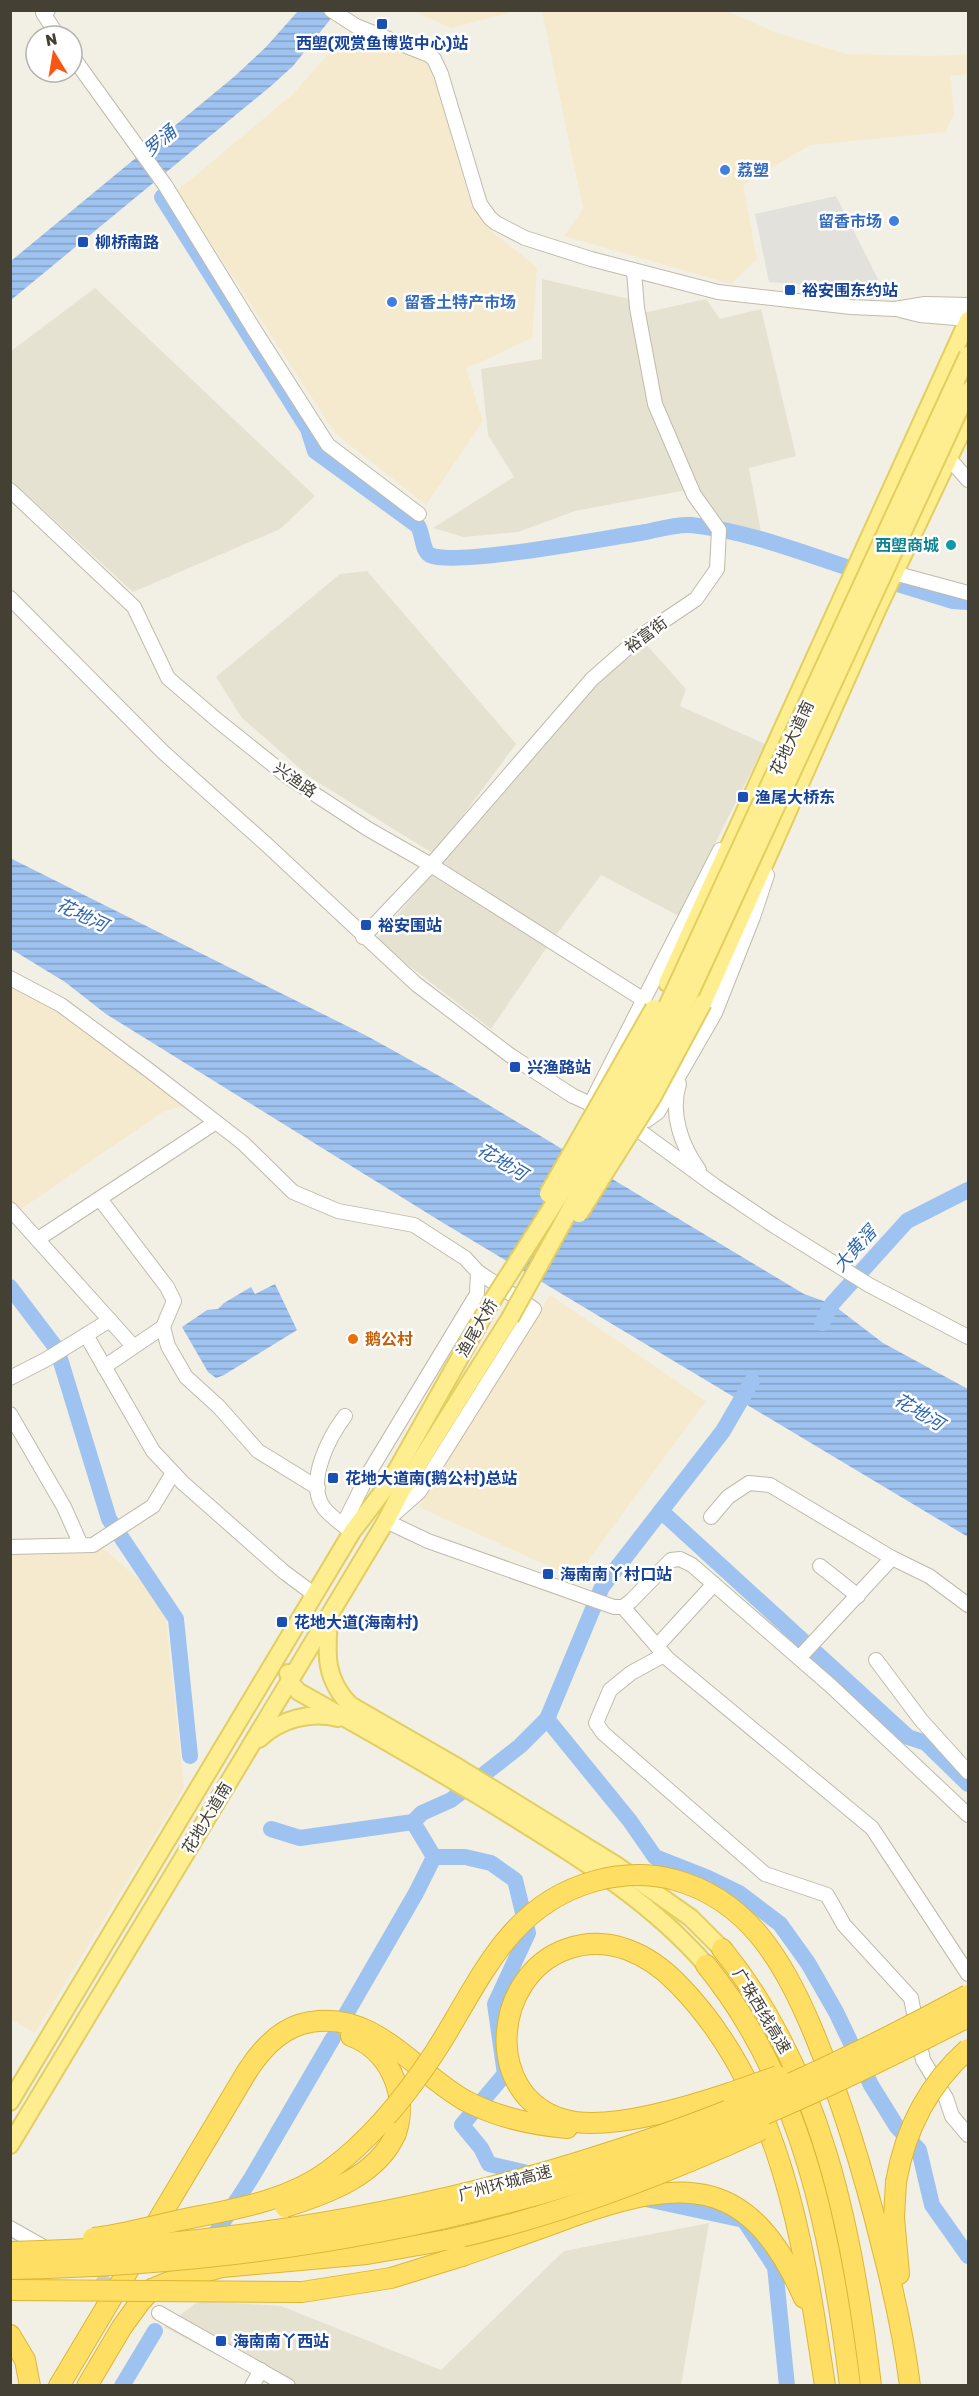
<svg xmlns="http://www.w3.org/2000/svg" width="979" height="2396" viewBox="0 0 979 2396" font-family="Rubik,'Noto Sans SC',sans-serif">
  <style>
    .residential { fill: #e6e2d2 }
    .commercial { fill: #f5eace }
    .parking { fill: #e2e1dc }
    .water { fill: url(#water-rules) }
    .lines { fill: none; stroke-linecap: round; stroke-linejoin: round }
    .river { stroke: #9fc3f0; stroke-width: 16 }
    .minor-tunnel { stroke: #cfccc1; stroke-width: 14; stroke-dasharray: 14 7; stroke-linecap: butt }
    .minor-casing { stroke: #c0bba9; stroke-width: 16 }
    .major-casing { stroke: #e3ce60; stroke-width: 20 }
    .highway-casing { stroke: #ddb633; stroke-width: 22 }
    .minor { stroke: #fff; stroke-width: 14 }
    .major { stroke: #feee90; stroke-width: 16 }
    .highway { stroke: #fedf63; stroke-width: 20 }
    .major-bridge-casing { stroke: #e3ce60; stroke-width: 20; stroke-linecap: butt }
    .highway-bridge-casing { stroke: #ddb633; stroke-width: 22; stroke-linecap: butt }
    .major-bridge { stroke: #feee90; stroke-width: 16 }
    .highway-bridge { stroke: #fedf63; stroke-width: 20 }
    .transit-dot { fill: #1a4fb4; stroke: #fff; stroke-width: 2 }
    .shop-dot { fill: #3f7fe0; stroke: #fff; stroke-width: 2 }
    .culture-dot { fill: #0f9aa8; stroke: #fff; stroke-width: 2 }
    .food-dot { fill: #e8710a; stroke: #fff; stroke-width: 2 }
    .labels { text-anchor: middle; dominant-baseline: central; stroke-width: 5; stroke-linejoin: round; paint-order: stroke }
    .transit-label { font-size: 16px; font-weight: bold; fill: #164399; stroke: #fff; text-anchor: start }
    .shop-label { font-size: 16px; font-weight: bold; fill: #366cbe; stroke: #fff; text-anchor: start }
    .culture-label { font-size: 16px; font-weight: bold; fill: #0d838f; stroke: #fff; text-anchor: end }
    .street-label { font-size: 16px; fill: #444034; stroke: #fff }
    .food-label { font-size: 16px; font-weight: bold; fill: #c56008; stroke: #fff; text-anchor: start }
    .water-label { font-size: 18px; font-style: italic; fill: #2e66af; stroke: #fff }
  </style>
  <defs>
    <pattern id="water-rules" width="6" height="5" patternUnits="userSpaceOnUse" patternTransform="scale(1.5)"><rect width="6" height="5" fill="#9fc3f0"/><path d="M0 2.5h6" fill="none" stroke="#83a0c3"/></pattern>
  </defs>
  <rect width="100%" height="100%" fill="#f2efe4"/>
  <g class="residential">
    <path d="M542 279 629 299 653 398 687 490 575 511 518 532 464 537 433 528 514 477 488 435 481 369 542 359Z"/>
    <path d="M95 288 315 496 280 529 133 592 11 480V351Z"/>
    <path d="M706 299 720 319 761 309 796 456 749 468 761 532 725 527 686 478 668 432 643 313Z"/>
    <path d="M367 571 516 744 434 854 311 778 242 718 216 677 340 574Z"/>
    <path d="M645 643 686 689 680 706 765 744 679 916 601 875 547 947 491 1029 376 940 554 730 599 681Z"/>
    <path d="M709 2223 681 2385H275L164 2327 199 2301 281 2306 441 2370 564 2251Z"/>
  </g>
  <g class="commercial">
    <path d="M413 11V10L517 11 451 28Z"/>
    <path d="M542 11H726L775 32 846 54 934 56 968 54V74L950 76 954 114 945 132 810 145 743 185 757 259 731 284 564 236 583 209Z"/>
    <path d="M348 32 430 60 468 196 491 231 537 267 532 338 466 369 483 421 426 505 335 433 177 191 292 95Z"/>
    <path d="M10 985 62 1009 185 1106 164 1111 11 1216Z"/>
    <path d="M550 1295 706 1401 575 1578 419 1507Z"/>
    <path d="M105 1550 151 1590 165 1613 184 1788 35 2033 11 2019V1555L27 1551Z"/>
  </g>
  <path class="parking" d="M836 196 884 291 769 282 755 214Z"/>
  <g class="water">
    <path d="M298 11H337L293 66 271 86 11 300V261L235 76 266 47Z"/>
    <path d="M10 858 367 1036 452 1083 804 1294 832 1304 883 1343 968 1389V1537L440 1221 106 1014 65 982 11 949Z"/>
    <path d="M275 1284 297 1330 224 1375 216 1378 208 1372 182 1327 207 1310 218 1309 224 1303 251 1287 255 1294Z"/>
  </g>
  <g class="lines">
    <g class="river">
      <path d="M162 197 308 429 315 451 418 526C423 534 422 551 430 555 455 567 611 537 646 532 660 529 677 524 691 525 750 531 811 556 867 574"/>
      <path d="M898 584 953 601 968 602"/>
      <path d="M10 1287 57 1349 109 1519 176 1619 190 1756"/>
      <path d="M822 1323 832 1304 907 1221 968 1190"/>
      <path d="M661 1511 908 1737 926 1743 968 1784"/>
      <path d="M547 1719 630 1821 655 1857 708 1878 739 1893 780 1924 808 1963 836 2012 871 2085 897 2127 919 2150 932 2205 968 2256"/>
      <path d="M413 1822 434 1857H465L491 1863 515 1880 528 1933 495 2004 505 2074 462 2125 481 2148 489 2164 536 2175"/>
      <path d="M271 1829 300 1838 413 1822 422 1813 451 1800 520 1746 547 1719 602 1587 723 1431 752 1381"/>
      <path d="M345 2016 416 1893 434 1857"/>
      <path d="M646 2199 744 2220 775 2267 787 2386"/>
      <path d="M208 2245 252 2177 333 2038"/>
      <path d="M122 2386 155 2331"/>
    </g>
    <path class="minor-tunnel" d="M97 2278 118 2290"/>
    <defs>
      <g id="minor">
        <path d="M48 10 43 13 58 36"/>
        <path d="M331 10 356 26 429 55 434 59 441 74 480 204 490 218 496 223 525 238 591 259 718 292 851 307 895 309 925 304 968 305"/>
        <path d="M72 56 165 185 255 331 328 445 419 514"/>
        <path d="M900 310 920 315 968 319"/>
        <path d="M941 457 954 464 968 480"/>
        <path d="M10 490 134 607 168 678 217 720 287 776 368 829 431 865 644 1000"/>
        <path d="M894 573 968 593"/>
        <path d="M10 598 163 752 266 844 416 984 511 1056 573 1096 606 1111"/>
        <path d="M363 937 431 865 592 679 641 636 696 599 717 569 719 530 694 495 655 404 637 308 634 271"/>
        <path d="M10 978 61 1005 150 1071 243 1143 293 1192 338 1211 414 1225 465 1258 478 1272 477 1294 370 1471 343 1525"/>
        <path d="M679 1084C670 1113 681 1145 699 1170"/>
        <path d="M590 1105 720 850"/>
        <path d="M626 1121 715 1186 773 1225 869 1285 968 1337"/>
        <path d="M630 1122 647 1120 658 1112 715 1013 753 917 767 875"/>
        <path d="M100 1199 167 1287 174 1301 163 1327 104 1367"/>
        <path d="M10 1209 133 1346"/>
        <path d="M38 1239 216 1122"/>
        <path d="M478 1272 534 1309 419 1492 386 1521 428 1541 614 1607H623L631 1601 671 1560 680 1559 692 1565 831 1686 968 1815"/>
        <path d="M163 1327 168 1346 186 1377 219 1407 258 1451 318 1488"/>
        <path d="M86 1335 153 1451 183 1483 284 1572 315 1595"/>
        <path d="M10 1378 47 1359 110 1320"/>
        <path d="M10 1414 64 1507 81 1545"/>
        <path d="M345 1416C329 1437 305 1483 324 1508 331 1517 341 1523 349 1530"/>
        <path d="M711 1517 728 1497 749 1483 770 1485 892 1558 929 1576 968 1605"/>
        <path d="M10 1547 93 1545 153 1506 173 1473"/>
        <path d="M820 1566 858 1596"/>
        <path d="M623 1607 668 1659 872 1828 968 1974"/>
        <path d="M657 1646 714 1584"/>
        <path d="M664 1655 631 1673 610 1690 596 1723 603 1733 765 1874 827 1895 844 1925 911 1998 923 2060 946 2098 952 2116 968 2135"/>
        <path d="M799 1658 892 1558"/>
        <path d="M876 1660 921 1720 968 1772"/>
        <path d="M10 2228 49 2250"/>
        <path d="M159 2313 288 2386"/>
        <path d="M252 2386 261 2370"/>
      </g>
      <g id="major">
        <path d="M667 983 968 320"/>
        <path d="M703 1003 878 608 968 418"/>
        <path d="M329 1621C326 1655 325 1679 350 1705L459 1768 616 1865 691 1918 722 1949"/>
        <path d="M288 1673 292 1685 299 1692C374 1734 450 1777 523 1823 589 1864 654 1905 706 1965"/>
        <path d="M259 1739C280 1719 311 1711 338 1718"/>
        <path d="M10 2102 352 1532 390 1482 490 1304"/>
        <path d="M10 2145 386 1521 402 1490 510 1318"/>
      </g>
      <g id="highway">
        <path d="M722 1949C822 2072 853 2232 871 2386"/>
        <path d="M706 1965C803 2084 832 2237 850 2386"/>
        <path d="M813 2031C842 2101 864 2173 882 2247 894 2293 904 2338 910 2386"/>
        <path d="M351 2036C389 2050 409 2094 396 2133"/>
        <path d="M730 2093C688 2107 605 2133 562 2119 482 2094 493 1975 567 1949 609 1934 649 1954 678 1984 782 2090 804 2245 825 2386"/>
        <path d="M896 2182 894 2218 899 2274"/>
        <path d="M462 2256C499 2243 537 2230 574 2216 688 2176 750 2177 804 2298"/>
        <path d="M10 2335 25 2360 30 2386"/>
        <path d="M59 2386 248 2070C263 2047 283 2026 311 2022 376 2011 415 2073 466 2101 497 2117 532 2125 567 2128"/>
        <path d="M87 2386 122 2327 140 2302 152 2289 169 2282 222 2267 367 2254 447 2240"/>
      </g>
    </defs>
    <use href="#minor" class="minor-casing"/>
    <use href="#major" class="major-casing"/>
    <use href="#highway" class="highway-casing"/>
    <use href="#minor" class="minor"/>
    <use href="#major" class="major"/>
    <use href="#highway" class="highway"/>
    <defs>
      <g id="major-bridge">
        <path d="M548 1194 654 1008"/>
        <path d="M579 1214 652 1098 703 1003"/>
        <path d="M490 1304 570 1179 652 1039 968 355"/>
        <path d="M510 1318 583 1186 666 1045 968 391"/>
      </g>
      <g id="highway-bridge">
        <path d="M730 2093 778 2076"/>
        <path d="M896 2182C905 2130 928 2085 968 2049"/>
        <path d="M285 2207C326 2194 378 2176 396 2133"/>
        <path d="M93 2238C121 2235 149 2227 176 2221 227 2210 285 2203 328 2171 371 2140 406 2096 435 2052 480 1982 507 1905 595 1881 621 1874 649 1873 675 1880 749 1900 785 1964 813 2031"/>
        <path d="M447 2240C555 2217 661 2176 761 2130"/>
        <path d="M10 2252C203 2248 392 2219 576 2163 635 2145 694 2125 751 2101 825 2069 898 2033 968 1995"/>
        <path d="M10 2269C225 2265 440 2232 642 2162 755 2123 863 2071 968 2017"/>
        <path d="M10 2290 302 2292 391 2278 462 2256"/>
      </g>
    </defs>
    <use href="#major-bridge" class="major-bridge-casing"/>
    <use href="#highway-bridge" class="highway-bridge-casing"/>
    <use href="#major-bridge" class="major-bridge"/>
    <use href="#highway-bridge" class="highway-bridge"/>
  </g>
  <g class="transit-dot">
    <rect x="376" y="18" width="12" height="12" rx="3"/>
    <rect x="77" y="236" width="12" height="12" rx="3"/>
    <rect x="784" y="284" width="12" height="12" rx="3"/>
    <rect x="737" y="791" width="12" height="12" rx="3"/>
    <rect x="360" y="919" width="12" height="12" rx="3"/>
    <rect x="509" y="1061" width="12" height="12" rx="3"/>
    <rect x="327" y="1472" width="12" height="12" rx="3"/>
    <rect x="542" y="1568" width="12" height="12" rx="3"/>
    <rect x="276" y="1616" width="12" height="12" rx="3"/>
    <rect x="215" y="2335" width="12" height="12" rx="3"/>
  </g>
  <g class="shop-dot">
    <circle cx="725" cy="170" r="6"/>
    <circle cx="894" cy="221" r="6"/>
    <circle cx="392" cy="302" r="6"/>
  </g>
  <circle class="culture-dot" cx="951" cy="545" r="6"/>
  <circle class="food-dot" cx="353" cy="1339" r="6"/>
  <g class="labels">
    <g class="transit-label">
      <text x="382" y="43" text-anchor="middle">西塱(观赏鱼博览中心)站</text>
      <text x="95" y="242">柳桥南路</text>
      <text x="802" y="290">裕安围东约站</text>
      <text x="755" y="797">渔尾大桥东</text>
      <text x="378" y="925">裕安围站</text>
      <text x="527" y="1067">兴渔路站</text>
      <text x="345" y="1478">花地大道南(鹅公村)总站</text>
      <text x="560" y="1574">海南南丫村口站</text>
      <text x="294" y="1622">花地大道(海南村)</text>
      <text x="233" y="2341">海南南丫西站</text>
    </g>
    <g class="shop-label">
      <text x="737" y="170">荔塑</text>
      <text x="882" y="221" text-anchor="end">留香市场</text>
      <text x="404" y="302">留香土特产市场</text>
    </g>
    <g class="culture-label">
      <text x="939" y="545">西塱商城</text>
    </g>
    <g class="street-label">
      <text transform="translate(646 635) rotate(-37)">裕富街</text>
      <text transform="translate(792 738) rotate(-65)">花地大道南</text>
      <text transform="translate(295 780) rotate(35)">兴渔路</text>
      <text transform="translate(477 1328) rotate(-60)">渔尾大桥</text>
      <text transform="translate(207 1818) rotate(-59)">花地大道南</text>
      <text transform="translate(762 2011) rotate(59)">广珠西线高速</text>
      <text transform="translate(505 2183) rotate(-15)">广州环城高速</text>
    </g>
    <g class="food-label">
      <text x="365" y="1339">鹅公村</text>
    </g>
    <g class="water-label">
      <text transform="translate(160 141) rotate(-40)">罗涌</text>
      <text transform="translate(82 915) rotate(25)">花地河</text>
      <text transform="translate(502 1162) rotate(31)">花地河</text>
      <text transform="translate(855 1249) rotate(-48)">大黄滘</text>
      <text transform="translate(919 1412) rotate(31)">花地河</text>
    </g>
  </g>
  <rect width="979" height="2396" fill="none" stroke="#444034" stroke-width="24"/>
  <g transform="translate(54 54) rotate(349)"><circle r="28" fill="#ffffff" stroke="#b4b3ae" stroke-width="1.5"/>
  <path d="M0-4.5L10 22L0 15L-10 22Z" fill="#fa5513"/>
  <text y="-9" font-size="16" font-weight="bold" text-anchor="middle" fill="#444034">N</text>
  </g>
</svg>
